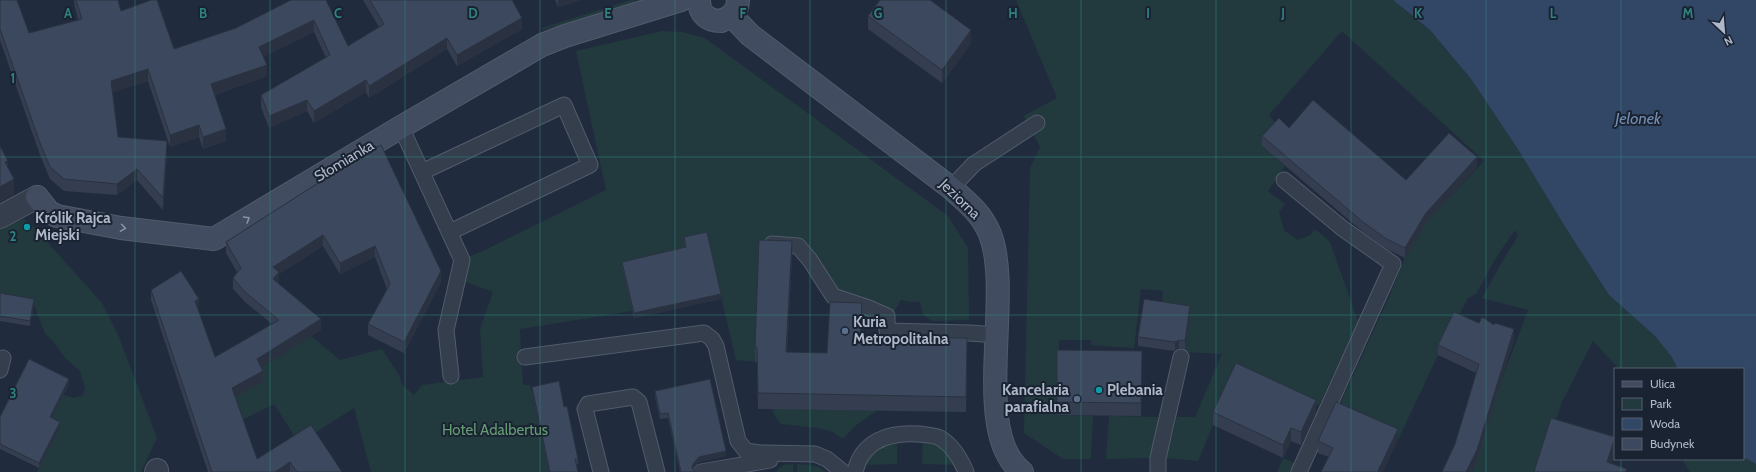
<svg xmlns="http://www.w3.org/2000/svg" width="1756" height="472" viewBox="0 0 1756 472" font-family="Cabin,sans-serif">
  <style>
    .green { fill: #223a3e }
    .water { fill: #324666 }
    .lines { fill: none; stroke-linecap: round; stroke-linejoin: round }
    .lane-casing { stroke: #525b6b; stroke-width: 17 }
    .street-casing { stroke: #525b6b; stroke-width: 24 }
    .secondary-casing { stroke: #525b6b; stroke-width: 24 }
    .lane { stroke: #343e4d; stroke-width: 15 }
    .street { stroke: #343e4d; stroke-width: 22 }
    .secondary { stroke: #424c60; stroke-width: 22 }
    .wall { fill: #343e50 }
    .shaded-wall { fill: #2a3241 }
    .building { fill: #3c485d; stroke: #2a3241 }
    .oneway { stroke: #8992a4 }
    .grid { fill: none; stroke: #2f8380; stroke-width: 1; stroke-opacity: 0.55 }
    .culture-dot { fill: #0f9aa8; stroke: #1a2331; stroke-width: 1.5 }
    .service-dot { fill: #5c6f8a; stroke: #1a2331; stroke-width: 1.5 }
    .labels { text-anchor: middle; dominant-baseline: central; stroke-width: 4; stroke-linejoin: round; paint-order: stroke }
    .street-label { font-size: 15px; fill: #afb8c9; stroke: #1a2331 }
    .poi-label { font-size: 15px; font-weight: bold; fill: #afb8c9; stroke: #1a2331; text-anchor: start }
    .park-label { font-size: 15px; fill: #649c73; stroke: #1a2331 }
    .water-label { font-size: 16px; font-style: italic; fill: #748eb3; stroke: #1a2331 }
    .grid-label { font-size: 13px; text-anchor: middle; font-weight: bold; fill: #2f8380; stroke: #1a2331; stroke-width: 4; stroke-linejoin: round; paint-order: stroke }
  </style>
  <rect width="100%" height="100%" fill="#202c3d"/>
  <g class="green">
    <path d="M631 0H634L635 2 543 30 542 28Z"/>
    <path d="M1016 0H1393L1430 30 1471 79 1519 151 1567 230 1609 295 1655 336 1671 356 1678 369H1619L1593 341 1562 402 1539 472H1472L1501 382 1528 310 1482 298 1503 260 1518 236 1515 230 1497 256 1476 294 1468 298 1438 355 1398 440 1336 413 1389 297 1405 258 1426 223 1484 161 1342 31 1269 115 1279 128 1262 146 1285 166 1268 191 1285 204 1279 212 1284 230 1297 240 1310 235 1315 229 1330 242 1358 321 1319 405 1213 425 1198 461 1166 458 1177 417H1195L1222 354 1184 352 1190 314 1162 310 1163 291 1141 289 1134 348 1091 345V340H1059L1057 415 1093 416 1091 459H1063L1024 433 1030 168 1040 147 1024 116 1057 98Z"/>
    <path d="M662 31 682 32 705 38 948 216 968 248 969 320 932 321 923 315 920 302H910L901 300 894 312 887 316 833 296 798 246 759 256 755 362 736 360 707 237 686 252 622 267 632 311 520 329 523 385H530L549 472H371L354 408 299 443 274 404 240 421 200 412 257 370 311 336 340 360 382 349 399 375 402 385 414 395 422 385 483 377 480 329 493 292 458 279 462 260 487 249 606 190 576 51Z"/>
    <path d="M23 219 31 224 102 303 119 337 157 438 141 472H37L60 428 50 422 63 395 75 398 83 395 85 388 80 371 66 359 52 340 45 334 34 304 0 298V229Z"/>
    <path d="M773 409 878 410 855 426 844 438H841L833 432 818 428 781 424 774 415Z"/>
    <path d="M1109 416 1159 417 1150 458 1106 459Z"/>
    <path d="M897 440V464L863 465 876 449Z"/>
    <path d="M923 441C942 444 944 450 955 465L922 464Z"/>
    <path d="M1743 457 1756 464V472H1690L1682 459H1743Z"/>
    <path d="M1283 458 1296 464 1292 472H1277Z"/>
    <path d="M793 464V472H776L783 465Z"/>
    <path d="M797 464C807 465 818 464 825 472H797Z"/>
  </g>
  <path class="water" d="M1393 0H1756V464L1743 457V369H1678L1671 356 1655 336 1609 295 1567 230 1519 151 1471 79 1430 30Z"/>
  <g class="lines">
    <defs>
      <g id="lane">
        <path d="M401 127 462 260 446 330 451 376"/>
        <path d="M422 172 564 105 590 165 450 232"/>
        <path d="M1284 180 1342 228 1393 264 1299 472"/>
        <path d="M951 188 974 164 1037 123"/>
        <path d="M772 244 798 246 810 260 833 296 869 308 887 316V331L969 333 997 335"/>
        <path d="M525 357 704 333 712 339 716 346 738 441 746 451 759 453 815 454 827 459 843 472"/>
        <path d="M0 370 3 358"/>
        <path d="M601 472 585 409 588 404 633 397 639 402 657 472"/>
        <path d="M701 472 770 460"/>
        <path d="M855 472C862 440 890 432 919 434 926 435 934 435 940 438 952 445 961 460 966 472"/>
        <path d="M1158 472V458L1181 357"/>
      </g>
      <g id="street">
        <path d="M0 217 37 197"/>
        <path d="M156 472 157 470"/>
      </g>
      <g id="secondary">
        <path d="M699 0C699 14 708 21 721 21 731 17 738 12 738 0"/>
        <path d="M732 16 750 35 951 188C967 202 982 214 990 234 1014 296 970 432 1022 472"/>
        <path d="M37 197 49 212 57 216 121 228 214 239 401 127 542 45 565 36 681 0"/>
      </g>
    </defs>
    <use href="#lane" class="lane-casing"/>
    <use href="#street" class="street-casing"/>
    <use href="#secondary" class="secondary-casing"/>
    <use href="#lane" class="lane"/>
    <use href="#street" class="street"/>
    <use href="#secondary" class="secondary"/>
  </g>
  <g class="wall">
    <path d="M0 0 29 33 78 20 74 3V0H118L121 11 174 49 236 28 291 0 348 46 379 27 363 0H512L522 29 457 66 447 49 369 98 366 92 314 123 307 111 269 128 261 107V95L326 58 314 32 263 57 267 76 215 95 226 141 203 149 199 137 170 147 148 81 113 92 118 137 167 153 163 210 137 180 117 195 64 191 50 179 40 155 0 40Z"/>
    <path d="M555 0H581L558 7Z"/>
    <path d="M868 16 971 43 942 83 868 29Z"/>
    <path d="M1262 136 1406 180 1477 167 1426 223 1405 258 1385 248 1363 232 1262 146Z"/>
    <path d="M365 153 441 282 404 353 368 335V324L387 289 375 257 340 274 323 246 279 274V283L278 284 321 330 261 367 263 382 235 397 257 459 311 425 342 472H208L151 300V290L199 309 198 310 215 357 272 324 245 302 233 289V278L237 272 226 253V242Z"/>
    <path d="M684 237 721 299 634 318 622 267V262L685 247 684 242Z"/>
    <path d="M792 257 787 352 827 353 862 319 861 337 967 353 966 412 758 409 757 362H755V347Z"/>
    <path d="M0 293 34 304 30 326 0 321Z"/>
    <path d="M1190 314 1185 349 1179 348 1175 351 1138 346V337Z"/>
    <path d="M1514 339 1477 461 1471 472H1442L1455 444 1476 373 1438 355V345Z"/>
    <path d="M1057 350 1142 351 1141 416 1057 415Z"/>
    <path d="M69 384 52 418 60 427 39 468 0 449V417Z"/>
    <path d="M532 387 564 407 578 459V464H576L578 472H549L532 392Z"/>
    <path d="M655 391 726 456 699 462 693 469 695 472H680L668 418 660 419 655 396Z"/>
    <path d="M1213 412 1316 413 1301 445 1291 441 1283 458 1213 425Z"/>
    <path d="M1398 440 1329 457 1318 453V441Z"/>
  </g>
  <g class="shaded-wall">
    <path d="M558 0H581L558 7Z"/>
    <path d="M522 18V29L457 66V55Z"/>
    <path d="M314 20V32L259 59V47Z"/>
    <path d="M971 30V43L942 83V70Z"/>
    <path d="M447 38V49L369 98V86Z"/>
    <path d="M267 65V76L211 96V84Z"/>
    <path d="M148 69V81L111 93V81Z"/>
    <path d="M366 80V92L314 123V111Z"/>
    <path d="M307 100V111L269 128V116Z"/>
    <path d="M199 125V137L170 147V135Z"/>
    <path d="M226 129V141L203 149V137Z"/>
    <path d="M167 141V153L163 210V198Z"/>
    <path d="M1477 157V167L1426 223 1405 258V248L1426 213Z"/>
    <path d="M8 161V176L5 162Z"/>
    <path d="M137 169V180L117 195V184Z"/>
    <path d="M14 179V195L0 202V187Z"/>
    <path d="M323 235V246L279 274V283L273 290V267Z"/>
    <path d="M792 241V257L786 367V352Z"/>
    <path d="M375 246V257L340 274V263Z"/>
    <path d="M441 271V282L404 353V342Z"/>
    <path d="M721 294V299L634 318V313Z"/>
    <path d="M34 299V304L30 326V321Z"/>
    <path d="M199 299V309L195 311V301Z"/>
    <path d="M862 303V319L860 352V337Z"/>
    <path d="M1190 306V314L1185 349V341Z"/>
    <path d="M321 319V330L257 370V359Z"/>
    <path d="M1514 329V339L1477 461 1471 472H1466Z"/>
    <path d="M1179 340V348L1175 351V342Z"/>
    <path d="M263 371V382L232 399V388Z"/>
    <path d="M69 379V384L50 422V417Z"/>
    <path d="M1316 400V413L1301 445V432Z"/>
    <path d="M60 422V427L39 468V463Z"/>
    <path d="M1291 428V441L1283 458V445Z"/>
    <path d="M1398 429V440L1383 472H1378Z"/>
    <path d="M1615 437V451L1609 472 1607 462Z"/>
    <path d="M726 451V456L699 462 693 469 692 472 693 464 699 457Z"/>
    <path d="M290 462V472H275Z"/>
  </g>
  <g class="building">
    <path d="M0 0H17L29 33 82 19 76 0H118L121 11 151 0H157L174 49 236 28 291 0H326L348 46 384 24 370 0H512L522 18 457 55 447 38 369 86 366 80 314 111 307 100 269 116 261 95 330 55 314 20 259 47 267 65 211 84 226 129 203 137 199 125 170 135 148 69 111 81 118 137 167 141 163 198 137 169 117 184 64 179 50 167 40 143 0 29Z"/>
    <path d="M880 0H930L971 30 942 70 868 16Z"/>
    <path d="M1313 100 1406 180 1449 133 1477 157 1426 213 1405 248 1385 238 1363 222 1262 136 1279 118 1289 128Z"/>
    <path d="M381 145 441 271 404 342 368 324 390 284 375 246 340 263 323 235 273 267 279 272 273 279 321 319 257 359 263 371 232 388 257 459 311 425 342 472H297L290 462 275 472H212L151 290 181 271 199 299 195 301 215 357 279 320 245 292 233 278 241 268 226 242 365 153Z"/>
    <path d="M0 146 8 161 5 162 14 179 0 187Z"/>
    <path d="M707 232 721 294 634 313 622 262 686 247 684 237Z"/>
    <path d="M759 240 792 241 786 352 827 353 830 302 862 303 860 337 967 338 966 397 758 393 757 347H755Z"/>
    <path d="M0 293 34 299 30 321 0 316Z"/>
    <path d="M1144 299 1190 306 1185 341 1179 340 1175 342 1138 337Z"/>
    <path d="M1454 312 1479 323 1482 317 1494 325 1495 323 1514 329 1477 450 1466 472H1442L1455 444 1479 364 1438 345Z"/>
    <path d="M1057 350 1142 351 1141 403 1057 402Z"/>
    <path d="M29 359 69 379 50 417 60 422 39 463 0 444V417Z"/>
    <path d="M1236 363 1316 400 1301 432 1291 428 1283 445 1213 412Z"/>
    <path d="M710 379 726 451 699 457 693 464 692 468 695 472H681L668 413 660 414 655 391Z"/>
    <path d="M559 381 564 407 567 406 578 459H575L578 472H550L532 387Z"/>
    <path d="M1336 402 1398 429 1378 471 1380 472H1321L1333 448 1318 441Z"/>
    <path d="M1551 418 1615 437 1607 462 1627 469 1625 472H1534Z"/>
  </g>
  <defs><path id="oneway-chevron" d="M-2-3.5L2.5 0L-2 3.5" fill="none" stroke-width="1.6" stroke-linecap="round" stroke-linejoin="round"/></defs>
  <g class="oneway">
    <use href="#oneway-chevron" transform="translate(247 219) rotate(-31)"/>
    <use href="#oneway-chevron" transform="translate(123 228) rotate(9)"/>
  </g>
  <path class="grid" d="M135 0V472M270 0V472M405 0V472M540 0V472M675 0V472M810 0V472M946 0V472M1081 0V472M1216 0V472M1351 0V472M1486 0V472M1621 0V369M0 157H1756M0 315H1756M1621 459V472"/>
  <g class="culture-dot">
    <circle cx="27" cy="227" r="4"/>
    <circle cx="1099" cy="390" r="4"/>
  </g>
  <g class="service-dot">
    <circle cx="845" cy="331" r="4"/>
    <circle cx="1077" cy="399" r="4"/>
  </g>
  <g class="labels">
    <g class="street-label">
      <text transform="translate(344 161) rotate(-31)">Słomianka</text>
      <text transform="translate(960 199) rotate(44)">Jeziorna</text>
    </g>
    <g class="poi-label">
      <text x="35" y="218">Królik Rajca<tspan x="35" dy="17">Miejski</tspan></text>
      <text x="853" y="322">Kuria<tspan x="853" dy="17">Metropolitalna</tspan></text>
      <text x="1069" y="390" text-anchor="end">Kancelaria<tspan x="1069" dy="17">parafialna</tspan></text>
      <text x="1107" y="390">Plebania</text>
    </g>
    <g class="park-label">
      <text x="495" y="430">Hotel Adalbertus</text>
    </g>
    <g class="water-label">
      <text x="1638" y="118">Jelonek</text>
    </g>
  </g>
  <g class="grid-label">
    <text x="68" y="18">A</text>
    <text x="203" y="18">B</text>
    <text x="338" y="18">C</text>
    <text x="473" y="18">D</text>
    <text x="608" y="18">E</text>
    <text x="743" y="18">F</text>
    <text x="878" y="18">G</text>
    <text x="1013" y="18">H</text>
    <text x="1148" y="18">I</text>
    <text x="1283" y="18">J</text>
    <text x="1418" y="18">K</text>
    <text x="1553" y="18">L</text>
    <text x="1688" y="18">M</text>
    <text x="13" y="83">1</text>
    <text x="13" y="241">2</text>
    <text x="13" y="398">3</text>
  </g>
  <rect x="1614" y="368" width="130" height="92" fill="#1a2331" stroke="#565f6e"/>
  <rect x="1622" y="381" width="20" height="6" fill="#424c60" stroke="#565f6e"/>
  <text x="1650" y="388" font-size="12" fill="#afb8c9">Ulica</text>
  <rect x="1622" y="398" width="20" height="12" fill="#223a3e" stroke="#565f6e"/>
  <text x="1650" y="408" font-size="12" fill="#afb8c9">Park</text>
  <rect x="1622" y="418" width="20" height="12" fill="#324666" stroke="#565f6e"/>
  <text x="1650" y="428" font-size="12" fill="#afb8c9">Woda</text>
  <rect x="1622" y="438" width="20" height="12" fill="#3c485d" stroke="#565f6e"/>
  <text x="1650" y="448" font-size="12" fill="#afb8c9">Budynek</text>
  <g transform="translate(1724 32) rotate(154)" stroke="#1a2331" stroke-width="3" paint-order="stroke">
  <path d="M0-3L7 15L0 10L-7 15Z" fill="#afb8c9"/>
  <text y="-6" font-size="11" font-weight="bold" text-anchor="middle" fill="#afb8c9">N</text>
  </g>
</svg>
